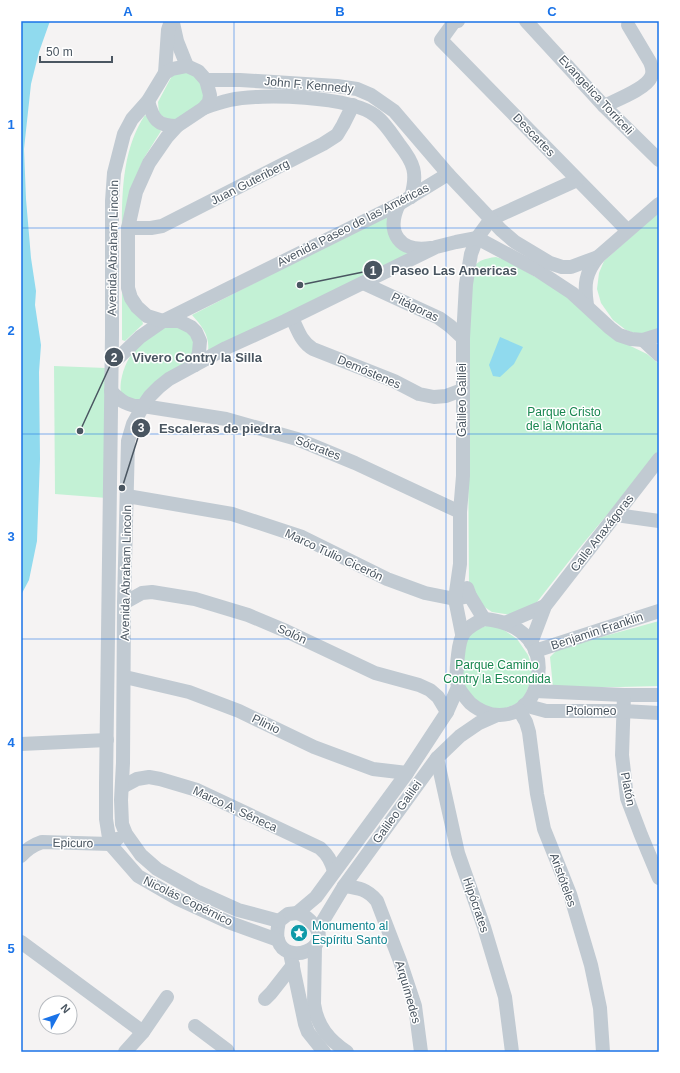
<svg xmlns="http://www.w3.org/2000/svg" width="680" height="1073" viewBox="0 0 680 1073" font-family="Arial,sans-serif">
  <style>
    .green { fill: #c3f1d5 }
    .water { fill: #90daee }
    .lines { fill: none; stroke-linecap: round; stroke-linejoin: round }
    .minor { stroke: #c1cad2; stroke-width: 14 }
    .grid { fill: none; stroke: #1a73e8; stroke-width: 1; stroke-opacity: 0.55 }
    .labels { text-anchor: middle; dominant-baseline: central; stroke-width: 3; stroke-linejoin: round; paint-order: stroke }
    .street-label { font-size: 12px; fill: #4a5661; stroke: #fff }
    .park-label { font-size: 12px; fill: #17864f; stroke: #fff }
    .culture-label { font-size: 12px; fill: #0d838f; stroke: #fff; text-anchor: start }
    .leader { fill: none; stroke: #4a5661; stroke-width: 1.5 }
    .callout-dot { fill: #4a5661; stroke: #fff; stroke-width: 1.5 }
    .mark-label { font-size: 12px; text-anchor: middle; font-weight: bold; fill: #fff }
    .callout-label { font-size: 13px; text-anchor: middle; font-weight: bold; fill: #4a5661; stroke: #fff; stroke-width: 3; stroke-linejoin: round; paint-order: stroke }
    .neatline { fill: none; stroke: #1a73e8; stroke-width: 1.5 }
    .grid-label { font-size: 13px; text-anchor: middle; font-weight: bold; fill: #1a73e8 }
  </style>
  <rect width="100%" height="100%" fill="#f5f3f3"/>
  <g class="green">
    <path d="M175 70 194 72 208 99 181 119 169 120 159 114 158 102Z"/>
    <path d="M145 115 161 131 144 158 130 191 126 293 142 320 143 324 125 341 122 340V337C122 308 122 280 122 251 122 206 119 154 145 115Z"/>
    <path d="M659 212V328L652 332 637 334 626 330 613 320 601 303 597 289 599 273 604 261Z"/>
    <path d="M388 215 412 254 208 351C210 336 202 326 192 315Z"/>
    <path d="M496 257 506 260 565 294 616 339 647 354 659 364V452L577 551 537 602 512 615 492 612 483 606 469 585 467 289C472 268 472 260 496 257Z"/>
    <path d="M174 324 194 335 192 361 143 399 134 402 122 397C120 390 120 385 122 376 128 350 149 332 174 324Z"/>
    <path d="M54 366 106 368 107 498 55 494Z"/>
    <path d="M659 621V686L620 687H553L550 657 558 649Z"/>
    <path d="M494 623 517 639 528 655 534 672 523 701 506 708 489 709 473 701 463 686 462 660 467 638 475 630Z"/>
  </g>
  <g class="water">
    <path d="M21 21H50L39 52 31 84 24 149 26 199 31 258 36 291 35 305 41 345 39 372 40 459 37 541 29 580 21 595Z"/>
    <path d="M500 337 523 347 514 364 500 377 493 376 489 365Z"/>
  </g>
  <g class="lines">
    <g class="minor">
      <path d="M458 21 454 22 441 40 627 230"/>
      <path d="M526 21 604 106 659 160"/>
      <path d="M173 23 177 41 187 66"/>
      <path d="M165 73 168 30 171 21"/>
      <path d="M148 101C153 119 157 126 177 126"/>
      <path d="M604 106C616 100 646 89 651 77 654 72 652 67 650 62L628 25"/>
      <path d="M204 108C212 105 221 102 230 100 261 93 351 96 376 116 385 123 392 134 399 144 414 163 418 173 411 197"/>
      <path d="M399 204C385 233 400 253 431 248"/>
      <path d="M128 228H151L162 226 323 144 337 135 343 125 353 105"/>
      <path d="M363 283 439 318 450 326 463 338"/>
      <path d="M587 305C584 285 585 273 598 257"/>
      <path d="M292 318C298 330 301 342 313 349L394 381 419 394 434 397 446 396 462 390"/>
      <path d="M643 340 659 355"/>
      <path d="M112 364 140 337 163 321 399 204 448 174"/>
      <path d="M195 365 199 352 200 341 196 332 191 327 179 321H163L147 316 137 307 131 298 128 288V228L136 192 149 163 167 137 177 126 204 108 209 102 210 95 206 80"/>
      <path d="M111 391C120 401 129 407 143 406L226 419 297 439 355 463 460 512"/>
      <path d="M127 496 232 514 302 537 387 579 425 593 455 599 470 596"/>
      <path d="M616 515 659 521"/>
      <path d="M467 588 470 596 484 619"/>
      <path d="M124 603 142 593 152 592 195 599 248 615 286 631 375 673 419 685 430 690 438 697 447 712"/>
      <path d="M484 619C522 622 547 647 536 686 527 718 493 723 470 703 466 698 460 692 458 686 455 676 457 665 458 655 460 634 464 628 484 619Z"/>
      <path d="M505 623 545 606"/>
      <path d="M462 634 455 599 460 564V512L463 476V338L466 284 471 254 477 238 491 219 577 180"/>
      <path d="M531 643 545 606 659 459"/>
      <path d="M535 651 659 611"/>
      <path d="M125 677 189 692 239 711 314 747 373 769 407 773"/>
      <path d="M535 691 624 695H659"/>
      <path d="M624 695 622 755 627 798 641 835 659 878"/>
      <path d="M524 705 546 711H623L659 713"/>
      <path d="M519 710 526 722 529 732 537 794 544 829 570 894 591 965 600 1008 603 1052"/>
      <path d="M21 744 107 740"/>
      <path d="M437 758 458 853 484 927 505 997 512 1052"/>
      <path d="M122 787 137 779 149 777 160 779 197 790 320 848C328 855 331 861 334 871"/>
      <path d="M21 856C27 849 33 845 42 842L110 844 117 839"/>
      <path d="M344 886C359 888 367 889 377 901L400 961 415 1006 421 1052"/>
      <path d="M297 913 316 897 407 773 447 712 458 687"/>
      <path d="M297 913C305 915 309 919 314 925 334 948 286 967 278 940 276 934 278 927 279 921L288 914Z"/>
      <path d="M279 921 238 910 198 892 157 869 141 855 126 834 122 824 121 800 123 763 124 603 128 441 133 424 143 406 150 396 159 387 169 379 226 348 285 321 436 247 456 242 477 238 537 270 572 293 610 328 619 335 631 339 643 340 659 335"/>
      <path d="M318 929 344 886 437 758 460 736 479 723 497 715"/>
      <path d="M278 940 228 922 178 899 138 876 110 844 106 819V784L112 335V201L114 173 124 134 132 119 148 101 165 73 172 69 187 66 198 71 206 80H240L337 86 357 89 371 95 394 111 448 174 501 230 515 242 550 263 562 267H571L598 257 659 204"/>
      <path d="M21 942 143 1032"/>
      <path d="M315 946 314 1004C317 1026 329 1040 347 1052"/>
      <path d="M290 953 305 1024 308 1032 324 1052"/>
      <path d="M265 999 271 993 293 965"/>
      <path d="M195 1026 227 1050 228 1052"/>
      <path d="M125 1052 143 1032 167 997"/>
    </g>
  </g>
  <path class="grid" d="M234 21V1052M446 21V1052M21 228H659M21 434H659M21 639H659M21 845H659"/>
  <defs>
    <symbol id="sight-disc" viewBox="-11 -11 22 22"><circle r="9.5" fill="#0f9aa8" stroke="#fff"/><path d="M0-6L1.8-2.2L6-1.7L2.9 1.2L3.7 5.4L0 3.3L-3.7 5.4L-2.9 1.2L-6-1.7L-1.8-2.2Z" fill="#fff"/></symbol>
  </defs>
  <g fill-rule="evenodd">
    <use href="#sight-disc" x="289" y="923" width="20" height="20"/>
  </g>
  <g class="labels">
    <g class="street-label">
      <text transform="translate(309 85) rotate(5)">John F. Kennedy</text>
      <text transform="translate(596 95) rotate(47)">Evangelica Torriceli</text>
      <text transform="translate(534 135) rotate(46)">Descartes</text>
      <text transform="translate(250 182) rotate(-27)">Juan Guteriberg</text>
      <text transform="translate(353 225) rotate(-27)">Avenida Paseo de las Américas</text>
      <text transform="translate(113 248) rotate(-89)">Avenida Abraham Lincoln</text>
      <text transform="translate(415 307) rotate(26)">Pitágoras</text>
      <text transform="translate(369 372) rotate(23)">Demóstenes</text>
      <text transform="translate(462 400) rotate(-90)">Galileo Galilei</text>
      <text transform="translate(318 448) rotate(21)">Sócrates</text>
      <text transform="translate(602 533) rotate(-52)">Calle Anaxágoras</text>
      <text transform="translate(334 555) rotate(25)">Marco Tulio Cicerón</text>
      <text transform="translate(126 573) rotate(-89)">Avenida Abraham Lincoln</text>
      <text transform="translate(597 631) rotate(-18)">Benjamin Franklin</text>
      <text transform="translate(292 634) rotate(25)">Solón</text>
      <text x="591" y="711">Ptolomeo</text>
      <text transform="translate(266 724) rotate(26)">Plinio</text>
      <text transform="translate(628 789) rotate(79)">Platón</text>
      <text transform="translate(235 809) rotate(25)">Marco A. Séneca</text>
      <text transform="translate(397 812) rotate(-54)">Galileo Galilei</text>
      <text transform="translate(73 843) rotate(1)">Epicuro</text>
      <text transform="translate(563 880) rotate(70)">Aristóteles</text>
      <text transform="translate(188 901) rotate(26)">Nicolás Copérnico</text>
      <text transform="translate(476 905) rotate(71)">Hipócrates</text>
      <text transform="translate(408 992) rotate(74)">Arquímedes</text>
    </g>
    <g class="park-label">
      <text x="564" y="412">Parque Cristo<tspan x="564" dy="14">de la Montaña</tspan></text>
      <text x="497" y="665">Parque Camino<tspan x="497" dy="14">Contry la Escondida</tspan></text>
    </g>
    <g class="culture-label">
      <text x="312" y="926">Monumento al<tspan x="312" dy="14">Espíritu Santo</tspan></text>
    </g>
  </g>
  <path class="leader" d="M300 285L373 270M80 431L114 357M122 488L141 428"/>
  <g class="callout-dot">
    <circle cx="300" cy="285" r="4"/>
    <circle cx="80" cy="431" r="4"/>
    <circle cx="122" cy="488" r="4"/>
    <circle cx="373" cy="270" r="10"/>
    <circle cx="114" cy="357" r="10"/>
    <circle cx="141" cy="428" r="10"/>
  </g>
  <g class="mark-label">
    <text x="373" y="275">1</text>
    <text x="114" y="362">2</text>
    <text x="141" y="432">3</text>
  </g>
  <g class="callout-label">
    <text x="454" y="275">Paseo Las Americas</text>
    <text x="197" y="362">Vivero Contry la Silla</text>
    <text x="220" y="433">Escaleras de piedra</text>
  </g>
  <rect width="680" height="1073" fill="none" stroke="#ffffff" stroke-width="44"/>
  <g transform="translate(58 1015) rotate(50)"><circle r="19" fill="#ffffff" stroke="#b7bbc0"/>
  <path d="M0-3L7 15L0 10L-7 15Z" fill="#1a73e8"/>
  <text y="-6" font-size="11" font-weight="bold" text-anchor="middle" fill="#4a5661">N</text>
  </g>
  <path d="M40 56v6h72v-6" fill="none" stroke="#4a5661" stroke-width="2"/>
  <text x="46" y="56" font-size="12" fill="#4a5661" stroke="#ffffff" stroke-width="3" paint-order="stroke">50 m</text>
  <rect x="22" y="22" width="636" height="1029" class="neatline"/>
  <g class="grid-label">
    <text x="128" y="16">A</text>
    <text x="340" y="16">B</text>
    <text x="552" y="16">C</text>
    <text x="11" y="129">1</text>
    <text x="11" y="335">2</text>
    <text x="11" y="541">3</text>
    <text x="11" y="747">4</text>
    <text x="11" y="953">5</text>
  </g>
</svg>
